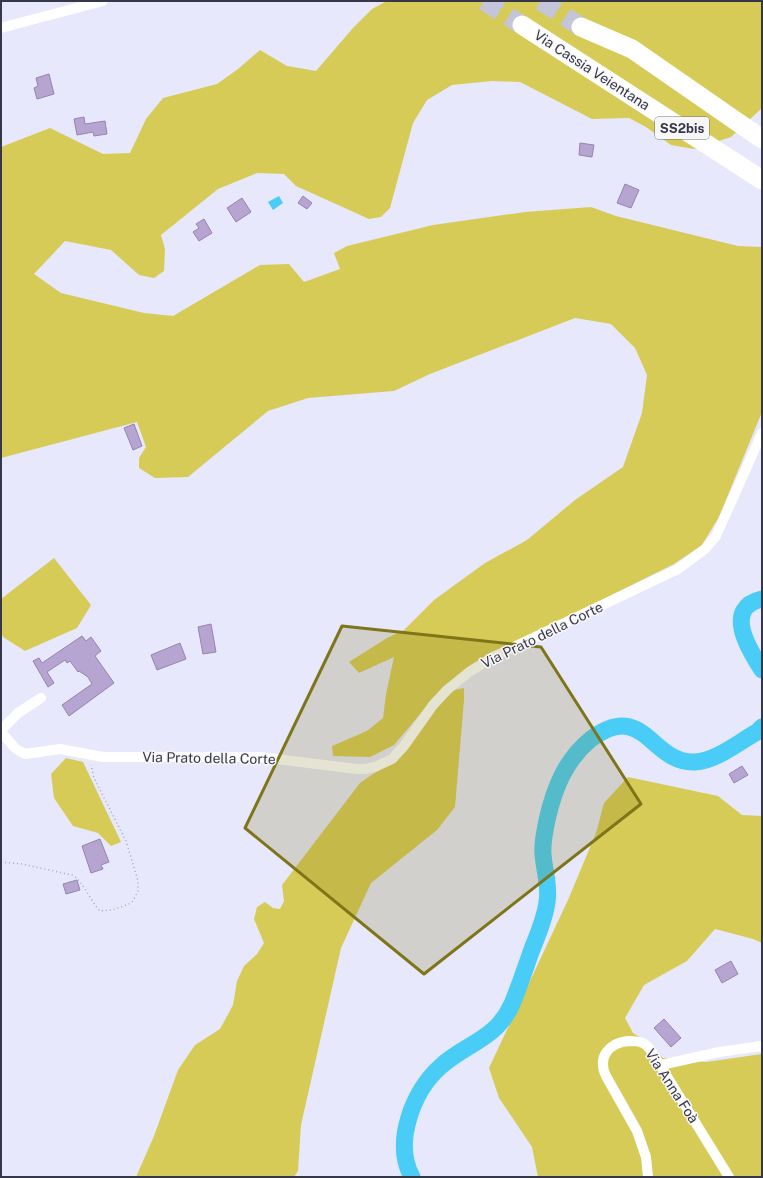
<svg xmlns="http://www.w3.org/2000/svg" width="763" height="1178" viewBox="0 0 763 1178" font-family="'Public Sans',sans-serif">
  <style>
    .green { fill: #d7cb57 }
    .water { fill: #49cdf7 }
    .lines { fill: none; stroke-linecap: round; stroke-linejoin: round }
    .river { stroke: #49cdf7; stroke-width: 17 }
    .building { fill: #b7a5d1; stroke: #9684ae }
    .highway-tunnel { stroke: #c4c5d8; stroke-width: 19; stroke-dasharray: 19 10; stroke-linecap: butt }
    .path { stroke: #a6a7ba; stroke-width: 1.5; stroke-dasharray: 1 3; stroke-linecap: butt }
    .street { stroke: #fff; stroke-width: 10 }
    .highway { stroke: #fff; stroke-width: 19 }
    .marked { fill: #7e7518; fill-opacity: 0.2; stroke: #7e7518; stroke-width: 3; stroke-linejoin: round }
    .labels { text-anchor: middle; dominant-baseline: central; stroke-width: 3; stroke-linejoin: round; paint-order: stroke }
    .shield { fill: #f7f7f7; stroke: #71717e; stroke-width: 1 }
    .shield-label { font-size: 13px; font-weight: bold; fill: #37374a }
    .street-label { font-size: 14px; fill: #37374a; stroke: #f7f7f7 }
  </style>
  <rect width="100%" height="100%" fill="#e7e8fb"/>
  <g class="green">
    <path d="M387 1H762V108L731 137 694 149 671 145 646 127 629 118 592 119 520 82 492 81 452 85 427 100 413 123 390 208 381 217 369 219 296 186 284 174 257 173 218 189 161 235 165 249 164 271 154 278 139 275 111 250 65 241 34 274 61 293 144 313 173 316 260 265 289 264 304 282 340 269 334 253 347 246 433 225 525 212 591 207 616 216 738 246 762 247V412L719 517 702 545 674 564 475 663 444 686 394 745 370 757 333 756 332 746 367 731 383 718 386 694 394 657 359 673 349 662 387 638 404 630 434 600 485 563 527 540 575 500 623 467 642 413 647 375 635 348 611 324 575 318 430 374 394 391 308 398 268 411 188 477 155 478 139 468V458L146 447 137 422 1 458V147L50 128 103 154 130 153 146 119 163 98 217 84 238 69 260 50 287 66 316 71 353 28 372 9Z"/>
    <path d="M54 558 91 605 77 628 25 651 3 637 1 631V599Z"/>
    <path d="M464 688V700L455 807 437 830 371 883 341 948 301 1125 298 1171 294 1177H136L154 1136 178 1070 195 1045 220 1029 233 1005 237 981 244 966 257 954 264 943 254 919 257 907 265 902 273 908 280 909 284 901 282 885 360 783 403 753 436 707 454 690Z"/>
    <path d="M66 758 83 762 121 842 111 846 98 833 73 826 54 798 51 774Z"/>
    <path d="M628 777 718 796 742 815 762 816V943L753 939 715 929 687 961 644 985 625 1018 633 1033 646 1041 663 1058 706 1062 762 1054V1177H538L532 1147 499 1098 489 1068 568 900 596 833 604 803Z"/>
  </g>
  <path class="water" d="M279 196 283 203 273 210 268 202Z"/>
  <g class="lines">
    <g class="river">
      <path d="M762 599C722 608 750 651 762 670"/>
      <path d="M412 1177C393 1143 413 1091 440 1067 466 1043 496 1040 512 1004 519 987 525 969 531 952 537 936 545 919 547 902 550 886 544 870 543 854 542 842 545 831 547 820 554 789 565 760 591 739 644 699 651 764 695 762 716 761 739 742 757 732L762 727"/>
    </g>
  </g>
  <g class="building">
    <path d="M49 74 54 94 37 99 34 88 38 86 36 78Z"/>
    <path d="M84 117 85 124 105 121 107 134 94 136 93 132 77 135 74 119Z"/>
    <path d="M580 143 594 145 592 157 579 155Z"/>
    <path d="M625 184 639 190 631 208 617 203Z"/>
    <path d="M303 196 312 203 307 209 298 203Z"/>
    <path d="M242 198 251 212 236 222 227 208Z"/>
    <path d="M204 219 212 233 199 241 193 232 199 228 196 224Z"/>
    <path d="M134 424 142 446 133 450 124 428Z"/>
    <path d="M211 624 216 652 203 654 198 627Z"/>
    <path d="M82 636 86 641 91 637 101 651 95 656 114 683 69 716 62 705 92 684 88 677 79 671 78 672 70 661 67 663 65 660 47 672 54 683 48 687 33 661 39 658 42 663Z"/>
    <path d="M180 643 186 659 157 670 151 655Z"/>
    <path d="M742 766 748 775 734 783 729 774Z"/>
    <path d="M100 839 109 862 101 865 103 869 91 873 82 846Z"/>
    <path d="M77 880 80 890 66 894 63 884Z"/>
    <path d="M731 961 738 974 722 983 715 970Z"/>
    <path d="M664 1019 681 1038 671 1047 654 1028Z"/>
  </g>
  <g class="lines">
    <g class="highway-tunnel">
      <path d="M484 1 522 25"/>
      <path d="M541 1 581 27"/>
    </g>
    <path class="path" d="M1 862 22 864 72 875C84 882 90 901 100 911L112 910 129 904 133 901 138 891V881L126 841 94 778 91 765"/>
    <g class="street">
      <path d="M1 28 103 1"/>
      <path d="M1 730 18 713 41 698"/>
      <path d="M1 732 16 749 25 754 60 749 103 757H260L357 769H365L375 767 392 759 404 746 433 705 447 690 469 672 493 657 678 569 705 549 716 536 762 433"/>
      <path d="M661 1065 719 1052 762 1046"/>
      <path d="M648 1177 646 1157 637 1131 606 1076C597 1057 609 1043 628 1041 633 1041 639 1041 643 1043 647 1045 650 1049 652 1052L729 1177"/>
    </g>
    <g class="highway">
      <path d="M522 25 762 180"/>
      <path d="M581 27 632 49 762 139"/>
    </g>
  </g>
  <path class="marked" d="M342 626 541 647 641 804 424 974 245 828Z"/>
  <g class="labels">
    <rect class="shield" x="655" y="117" width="54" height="22" rx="3"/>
    <g class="shield-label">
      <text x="682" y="128">SS2bis</text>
    </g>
    <g class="street-label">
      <text transform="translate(592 70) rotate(33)">Via Cassia Veientana</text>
      <text transform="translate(542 635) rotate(-26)">Via Prato della Corte</text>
      <text transform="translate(209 758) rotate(1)">Via Prato della Corte</text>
      <text transform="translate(672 1086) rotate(57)">Via Anna Foà</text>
    </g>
  </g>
  <rect width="763" height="1178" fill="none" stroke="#37374a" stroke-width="4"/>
</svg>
